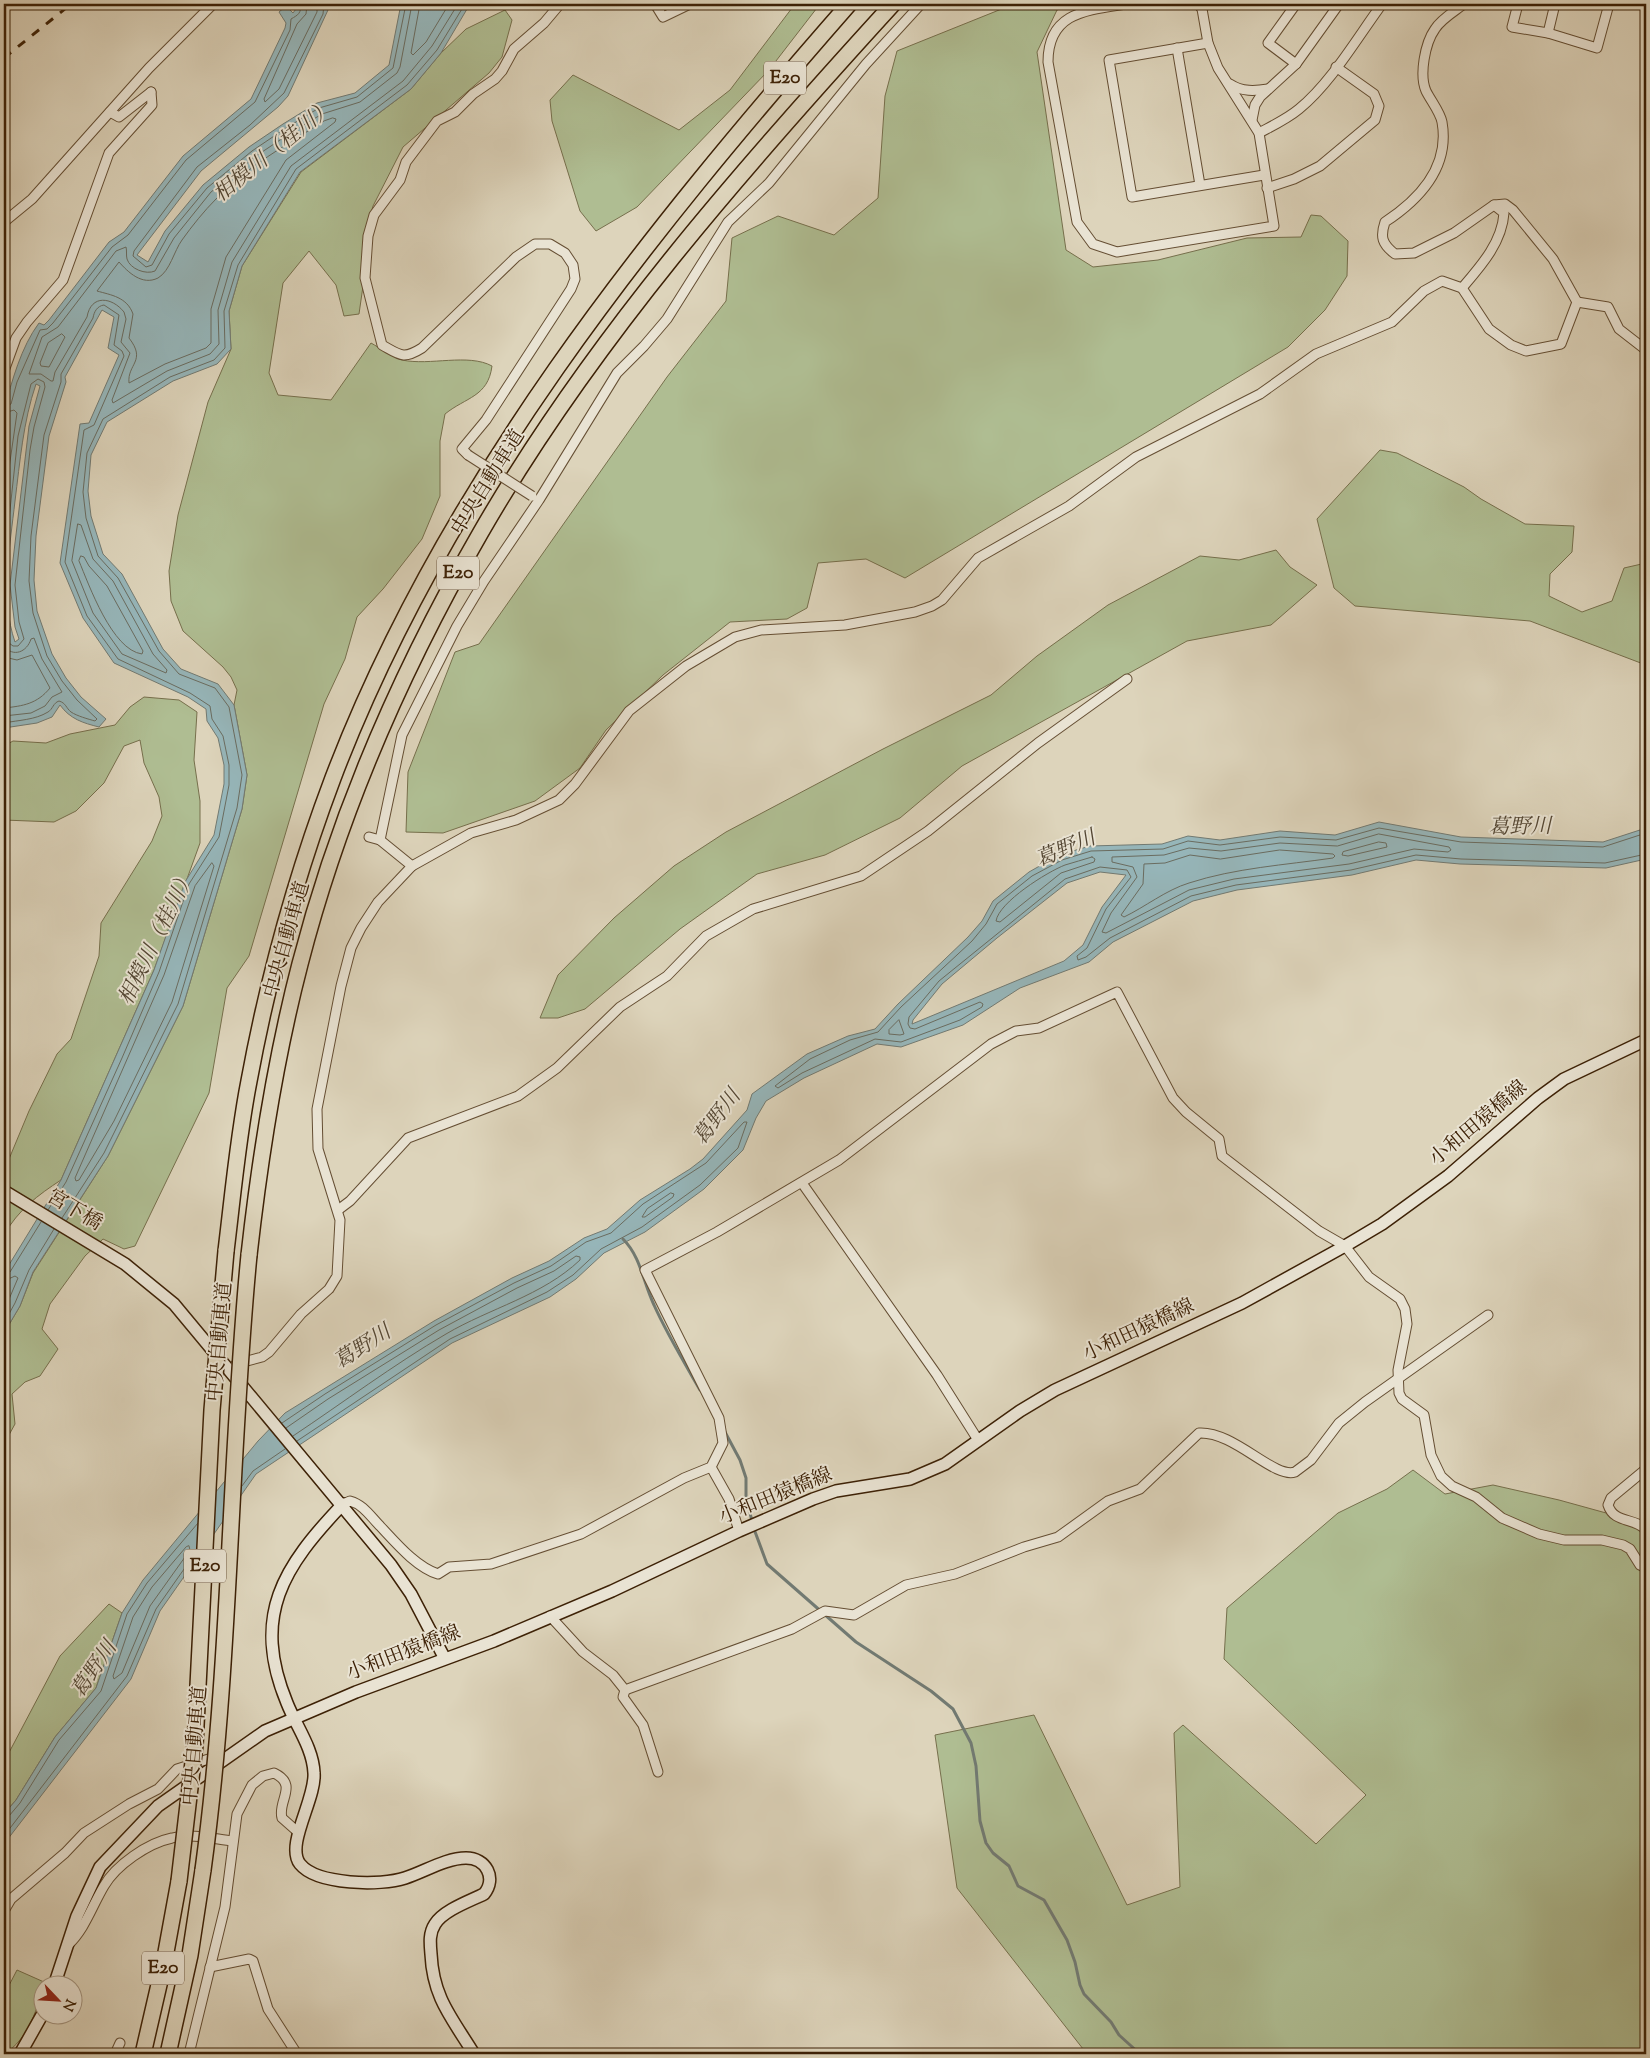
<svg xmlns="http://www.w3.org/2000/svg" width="1650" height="2058" viewBox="0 0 1650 2058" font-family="'Sorts Mill Goudy','Noto Serif JP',serif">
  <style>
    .green { fill: #afbd92; stroke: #766f4c }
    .water { fill: #96b6ba; stroke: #727a72; fill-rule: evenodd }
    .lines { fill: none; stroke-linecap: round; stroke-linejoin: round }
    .shore { stroke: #6a6c60; stroke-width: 1 }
    .stream { stroke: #727a72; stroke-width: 3 }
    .street-casing { stroke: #654e33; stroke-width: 11 }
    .secondary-casing { stroke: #3d2106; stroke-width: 14 }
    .highway-casing { stroke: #3d2106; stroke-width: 18 }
    .street { stroke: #e9e3d3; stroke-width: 9 }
    .secondary { stroke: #e9e3d3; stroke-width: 11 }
    .highway { stroke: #ddd4bb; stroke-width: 15 }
    .rail { stroke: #3d2106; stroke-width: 3; stroke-dasharray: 9 9; stroke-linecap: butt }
    .street-bridge-casing { stroke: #654e33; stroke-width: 11; stroke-linecap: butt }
    .highway-bridge-casing { stroke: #3d2106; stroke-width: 18; stroke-linecap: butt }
    .street-bridge { stroke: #e9e3d3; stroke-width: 9 }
    .highway-bridge { stroke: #ddd4bb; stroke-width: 15 }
    .labels { text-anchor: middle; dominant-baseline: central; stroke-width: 4; stroke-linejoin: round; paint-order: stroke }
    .shield { fill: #e9e3d3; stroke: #715b44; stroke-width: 1 }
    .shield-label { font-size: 19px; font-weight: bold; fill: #3d2106 }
    .street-label { font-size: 20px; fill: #3d2106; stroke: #e9e3d3 }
    .water-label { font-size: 21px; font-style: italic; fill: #534633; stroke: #e9e3d3 }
  </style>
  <rect width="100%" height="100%" fill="#ddd4bb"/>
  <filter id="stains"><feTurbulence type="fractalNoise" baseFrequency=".004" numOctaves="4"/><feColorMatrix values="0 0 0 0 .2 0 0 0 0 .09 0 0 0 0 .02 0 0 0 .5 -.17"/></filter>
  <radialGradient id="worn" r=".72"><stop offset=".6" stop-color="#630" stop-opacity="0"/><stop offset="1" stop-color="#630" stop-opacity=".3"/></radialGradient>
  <g class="green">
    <path d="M795 4H820L769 70 637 207 596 231 580 211 552 121 550 100 573 75 679 130 730 90Z"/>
    <path d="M1014 4H1075L1057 10 1037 52 1066 250 1093 267 1158 260 1247 238 1301 237 1311 215 1321 216 1348 241 1347 276 1325 310 1288 347 905 578 866 559 818 563 807 608 787 619 730 622 663 675 606 730 580 768 535 801 443 833 406 832 408 772 455 652 479 644 667 377 726 301 732 238 778 216 834 235 878 198 885 96 897 51Z"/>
    <path d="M505 10 512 20 502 57 489 73 403 147 373 206 363 242V286L359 314 344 316 336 285 309 251 283 283 269 373 278 395 331 400 371 343C380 348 392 357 402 360 430 366 468 353 492 366 488 397 466 397 445 414L440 441V496L422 539 383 589 357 617 345 659 324 704 249 956 227 988 209 1093 135 1246 124 1249 103 1239 85 1256 50 1304 42 1329 58 1349 40 1376 25 1382 12 1394 15 1424 4 1444V1333L20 1306 33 1273 108 1156 183 1006 242 809 247 775 234 705 237 690 231 677 223 667 183 631 171 601 169 571 178 515 208 402 231 349 229 311 242 266 301 172 411 89 441 53 466 29Z"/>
    <path d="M1380 450 1397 453 1464 487 1481 499 1525 524 1574 526 1572 552 1550 574 1549 596 1582 612 1612 601 1624 568 1646 563V665L1530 621 1355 606 1334 588 1317 519Z"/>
    <path d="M1276 550 1290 567 1317 585 1271 625 1187 641 962 766 900 818 825 855 757 874 680 929 585 1009 558 1018H540L558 975 614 918 674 866 726 832 883 749 991 695 1037 656 1108 605 1200 556 1239 560Z"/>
    <path d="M144 697 179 700 197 712 194 760 200 801V843L154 970 61 1180C38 1195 18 1210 4 1235V1171L29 1111 57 1054 71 1039 99 956 101 923 152 841 162 816 159 797 144 763 140 740 124 746 104 783 76 811 54 822 4 820V746L13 741 46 743 70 734 115 725 130 707Z"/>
    <path d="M1413 1470 1445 1494 1493 1485 1559 1500 1646 1524V2054H1087L957 1888 935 1735 1034 1715 1127 1905 1180 1887 1174 1733 1183 1725 1316 1844 1366 1795 1224 1659 1227 1608 1338 1513 1387 1489Z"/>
    <path d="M109 1604 122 1613 96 1688 55 1737 16 1800 4 1814V1762L60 1656Z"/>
    <path d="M17 1970 44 1982C38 2007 29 2039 4 2054V1995Z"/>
  </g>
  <g class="water">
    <path d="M295 4H328V10L288 96 278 107 201 171 137 255 148 262 165 231 203 185 249 147 283 124 317 103 355 93 389 65 401 4H470L441 53 411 89 300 172 242 266 229 311 231 349 217 364 173 381 107 422 91 455 88 491 91 516 103 554 122 574 163 649 181 669 218 684 234 705 247 775 242 809 183 1006 108 1156 33 1272 20 1306 4 1333V1273L61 1180 154 970 185 882 214 835 224 784V765L218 738 207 721 206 709 188 697 114 663 83 618 60 563 80 424 89 423 119 355 108 348 114 317 102 310 65 377 66 382 49 436 36 536 34 580 37 611 52 654 66 678 81 697 106 719 99 727C83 723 70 719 60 705L52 717 37 723 4 728V410C12 381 21 347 39 323L44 325 49 320 109 242 124 232 183 156 251 99 285 28 286 23 279 12 286 6 293 13 296 9ZM36 384 40 386 29 426 10 585 15 627 19 639 15 642C0 599 10 546 15 501 20 462 23 422 36 384Z"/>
    <path d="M1379 822 1461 837 1603 842 1646 828V859L1606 868 1460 864 1416 860 1352 875 1237 890 1193 901 1113 942 1089 962 1020 988 963 1025 901 1047 877 1044 804 1078 766 1101 756 1118 743 1150 704 1189 645 1232 604 1253 576 1279 550 1297 452 1343 256 1474 160 1611 131 1679 4 1844V1814L16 1800 55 1737 96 1688 122 1613 143 1580 258 1441 285 1413 434 1321 512 1278 549 1261 584 1238 607 1229 640 1200 690 1169 703 1159 747 1110 752 1094 807 1054 848 1036 875 1029 898 1004 968 937 982 921 993 901 1029 872 1059 855 1090 846 1162 844 1188 836 1220 840 1280 831 1335 835ZM1100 872 1126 875 1102 907 1083 945 1064 961 912 1024 913 1020 942 984 997 938 1067 883Z"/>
  </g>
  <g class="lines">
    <g class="shore">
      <path d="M307 4 306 14 297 24 264 99 265 102 279 89 317 12V4"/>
      <path d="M324 4 323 14 284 93 250 125 197 167 134 251 133 256 146 267 152 265 169 234 207 188 252 151 286 128 319 108 357 97 393 68 406 4"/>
      <path d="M412 4 400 67 397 73 360 102 322 114 289 134 256 156 211 192 174 238 155 271C146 275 130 269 127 259 126 255 127 251 126 247L116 251 58 327 42 337 29 374H41L51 381H53L55 372 87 317C91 294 112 297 124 312L126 319 121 342 130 353 112 400 113 403 167 371 210 354 219 344 218 310 232 262 291 166 403 81 432 46 458 4"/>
      <path d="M420 4 411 53 413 55 426 42 449 4"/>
      <path d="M333 118 336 119 335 122 286 160 226 257 211 309V343L206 348 165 364 129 383C127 364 147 361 129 338L133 314C127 297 111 295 97 291L119 262C128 272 142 286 158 278 170 271 174 251 182 240 192 226 204 211 216 199 246 167 288 144 324 121Z"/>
      <path d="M62 334 65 337 49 367 41 366 40 363 48 343Z"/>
      <path d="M4 407 11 404 17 382 40 330 47 329 53 323 112 247 128 235 186 160 255 102 290 30 291 19C298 15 302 13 300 4"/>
      <path d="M4 413 14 410 17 413 4 503"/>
      <path d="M78 524 81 525 93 559 113 581 153 654 167 670 166 673 122 654 93 613 72 561Z"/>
      <path d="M81 556 84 557 89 566 107 586 143 651 142 654C112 650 89 585 79 561Z"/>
      <path d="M4 565 18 436 31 384 38 379 44 382 45 387 34 427 30 450 15 585 19 622 24 639 18 646H13L9 643 4 614"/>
      <path d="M4 646C13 658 27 652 31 639L34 638 42 659 62 692 52 697 45 706 31 713 4 716"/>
      <path d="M4 657 17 660 32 655 50 688C37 704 23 706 4 708"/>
      <path d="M4 723C19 720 35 720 48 712 53 709 53 703 59 701 66 703 66 708 71 712 77 716 88 719 95 721L97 719 77 700 62 681 47 656 33 613 29 581 31 536 44 435 61 382V374L93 318C94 312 97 306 104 305L119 315 114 345 122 351 124 356 94 425 84 430 65 562 87 616 118 659 190 693 210 706 212 719 223 736 229 765V785L219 837 189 884 159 972 122 1058 66 1182 48 1210"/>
      <path d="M1646 833 1603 847 1461 842 1379 828 1336 840 1280 837 1220 845 1188 841 1163 849 1091 851 1062 860 1032 876 997 904 986 924 972 941 901 1007 878 1032 850 1040 810 1059 775 1086 778 1088 802 1073 875 1039 901 1042 960 1020 982 1007 983 1004 980 1002 915 1029 910 1028 908 1024 909 1017 939 981 1065 879 1100 867 1127 870 1131 877 1106 909 1087 948 1077 956 1078 960 1086 957 1110 938 1191 896 1236 885 1351 870 1416 855 1461 859 1605 863 1646 854"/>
      <path d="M1379 834 1449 847 1451 850 1448 852 1414 849 1349 864 1234 879 1189 890 1106 933 1102 932 1111 913 1137 877 1133 867 1112 862V857L1164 855 1189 848 1221 851 1280 843 1337 846Z"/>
      <path d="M1379 842 1386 843 1387 847 1348 856 1342 855 1343 852Z"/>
      <path d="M1280 850 1333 854 1335 856 1333 858C1285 865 1235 868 1189 883 1166 890 1145 907 1124 917L1121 915 1143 884 1144 864 1165 863 1190 855 1220 859Z"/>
      <path d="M1092 857 1095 859 1094 862 1061 873 1000 922 996 921C999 902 1047 872 1065 865 1074 862 1083 860 1092 857Z"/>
      <path d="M212 863 214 866 172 1002 114 1121 79 1180 76 1181 75 1178 164 975 195 886Z"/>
      <path d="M899 1020 904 1034 900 1035 889 1034V1030Z"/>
      <path d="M671 1193 674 1194 673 1197 645 1217H642L647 1209Z"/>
      <path d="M62 1218 104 1153 178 1004 237 808 242 775 229 707 215 688 179 674 159 651 118 578 98 556 86 518 83 492 87 453 103 419 170 377 214 360 225 348 224 311 238 265 296 169 407 85 437 50 465 4"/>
      <path d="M4 1274 10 1272 41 1222"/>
      <path d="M4 1281 15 1276 18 1278 4 1311"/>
      <path d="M4 1323 15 1303 29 1270 54 1229"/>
      <path d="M282 1423 325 1394 436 1325 514 1283 551 1266 586 1242 611 1233 643 1204 706 1163 744 1122H747L738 1148 700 1185 642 1227 601 1249 573 1275 547 1292 450 1339 297 1441"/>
      <path d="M286 1428 328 1399 439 1330 517 1288 554 1271 576 1256 580 1257V1260C542 1296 490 1308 446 1334 393 1365 344 1402 293 1436"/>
      <path d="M242 1486 253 1471 285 1449"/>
      <path d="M189 1546 190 1550 150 1606 122 1673 114 1679 113 1676 133 1617 152 1587 186 1547Z"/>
      <path d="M4 1817 9 1816 20 1803 59 1740 101 1691 127 1614 147 1583 198 1523"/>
      <path d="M4 1836 127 1676 156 1609 196 1552"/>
    </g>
    <g class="stream">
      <path d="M623 1239C641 1257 643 1282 654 1305 667 1334 684 1362 700 1390"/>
      <path d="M725 1432 740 1460 746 1478V1497L754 1529 767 1564 856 1642 931 1691 953 1709 971 1743 976 1766 980 1821 986 1843 993 1853 1009 1866 1018 1886 1044 1900 1067 1940 1075 1962 1080 1985 1084 1994 1111 2022 1119 2035 1140 2054"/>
    </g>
    <defs>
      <g id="street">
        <path d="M655 4 663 17 690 4"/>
        <path d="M1126 4C1087 10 1048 12 1048 62L1077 222 1093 244 1117 252 1274 226 1259 133 1218 68 1208 43 1202 9 1198 4"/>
        <path d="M1464 4C1455 11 1441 19 1435 29 1425 43 1419 75 1426 91 1431 101 1440 112 1442 122 1450 167 1420 199 1385 222 1380 237 1382 244 1395 254L1414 253 1454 233 1494 205 1505 204 1513 210 1553 259 1577 302"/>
        <path d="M1518 4 1512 27 1548 33 1597 48 1609 4"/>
        <path d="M1548 33 1555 4"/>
        <path d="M1208 43 1109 60 1132 197 1264 175"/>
        <path d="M1177 48 1200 185"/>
        <path d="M1296 64 1268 43 1296 4"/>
        <path d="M1230 84C1242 92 1255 91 1268 89"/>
        <path d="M110 112 119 117 151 92"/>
        <path d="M1252 120 1255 105 1260 97 1296 64 1339 4"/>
        <path d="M1259 133C1272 126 1287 119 1299 109 1331 83 1357 38 1382 4"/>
        <path d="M1267 188 1294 179 1320 166 1375 120 1379 106 1374 94 1336 67"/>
        <path d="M4 222 32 199 149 68 213 4"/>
        <path d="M1462 288C1480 267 1502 243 1504 213L1494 205"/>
        <path d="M1577 302 1608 307 1619 329 1646 350"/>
        <path d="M4 371 16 338 27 322 63 280 109 153 152 105 151 92"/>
        <path d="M468 455 462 449 486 420 571 289 575 279 573 265 565 253 550 244H535L516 257 422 348C403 360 400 355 382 345L365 278 368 236 374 215 400 180 406 162 437 121 455 112 473 94 495 79 502 71 514 49 544 23 560 4"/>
        <path d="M369 837 380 840 412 866"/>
        <path d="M380 840 402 735 457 626 484 581 539 500 617 373 644 346 667 319 728 222 769 183 866 64 921 4"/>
        <path d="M802 1183 937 1375 978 1440"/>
        <path d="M338 1210 350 1201 408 1138 518 1096 557 1068 620 1007 667 976 706 936 753 909 861 876 928 831 1038 743 1127 679"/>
        <path d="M236 1364 262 1357 269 1352 301 1314 329 1289 337 1276 340 1220 318 1149 317 1109 341 986 351 948 361 928 378 902 412 866 471 833 516 820 559 800 575 784 629 711 686 666 735 637 761 630 845 625 915 612 932 606 942 600 978 558 1069 506 1136 457 1260 394 1316 354 1392 322 1424 291 1442 281 1462 288 1489 329 1511 345 1526 351 1561 344 1577 302"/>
        <path d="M711 1467 729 1499 739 1531"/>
        <path d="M1646 1469 1611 1498 1608 1505C1614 1524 1635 1517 1646 1530"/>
        <path d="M343 1504 350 1501C364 1505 370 1516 380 1526 396 1543 416 1567 438 1574L449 1567 491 1564 581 1534 684 1478 711 1467 723 1443 719 1418 645 1270 717 1232 839 1160 991 1044 1016 1031 1039 1028 1117 992 1173 1098 1186 1112 1219 1139 1222 1156 1319 1231 1345 1246 1369 1277 1400 1299 1405 1309 1407 1324 1398 1370 1399 1393 1402 1399 1424 1415 1431 1455 1441 1476 1452 1486 1476 1497 1502 1518 1539 1534 1564 1540H1602L1623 1545 1630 1549 1640 1565 1646 1568"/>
        <path d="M550 1616 583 1652 613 1675 625 1690 792 1629 825 1611 854 1615 906 1585 955 1574 1024 1547 1058 1537 1108 1501 1140 1489 1199 1433C1234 1431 1274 1479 1295 1472L1311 1460 1339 1423 1365 1402 1488 1315"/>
        <path d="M625 1690 623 1697 643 1725 658 1772"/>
        <path d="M4 1911 11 1899 65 1853 84 1833 129 1804 158 1789 177 1769 218 1756"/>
        <path d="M68 1945C85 1929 92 1906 104 1886 116 1865 148 1843 172 1838 191 1833 214 1839 233 1841"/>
        <path d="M210 1967 249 1959 253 1961 268 2009 297 2054"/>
        <path d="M115 2054 120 2043"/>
        <path d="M189 2054 225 1907 237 1814 252 1785 263 1776 274 1773C299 1785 277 1801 282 1818L299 1833"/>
      </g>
      <g id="secondary">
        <path d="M4 1191 125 1264 174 1304 391 1565 411 1594 444 1657"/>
        <path d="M343 1504C283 1567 251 1616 287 1703 296 1726 313 1748 314 1773 316 1799 285 1845 300 1864 317 1885 381 1886 405 1878 424 1872 446 1858 466 1858 486 1858 497 1878 484 1894 470 1901 444 1910 435 1924 429 1933 430 1943 431 1954 433 1998 452 2018 474 2054"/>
        <path d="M54 1986 77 1916 100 1867 158 1806 265 1731 356 1692 494 1641 612 1591 739 1531 813 1499 836 1491 910 1479 945 1464 1020 1411 1055 1390 1242 1303 1345 1246 1382 1224 1448 1176 1538 1098 1564 1079 1646 1040"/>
        <path d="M20 2054 42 2015"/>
      </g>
      <g id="highway">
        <path d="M226 1251C233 1194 238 1137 249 1081 268 978 296 876 333 778 444 486 645 237 849 4"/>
        <path d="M249 1255C260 1157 275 1060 300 964 339 813 403 667 481 532 591 341 745 166 893 4"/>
        <path d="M143 2054 164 1963 179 1881"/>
        <path d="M168 2054 190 1955 203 1870"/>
      </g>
    </defs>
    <use href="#street" class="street-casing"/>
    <use href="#secondary" class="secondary-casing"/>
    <use href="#highway" class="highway-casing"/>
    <use href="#street" class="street"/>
    <use href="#secondary" class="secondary"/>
    <use href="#highway" class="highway"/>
    <path class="rail" d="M4 58 71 4"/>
    <defs>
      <path id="street-bridge" d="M468 455 532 496"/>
      <g id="highway-bridge">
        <path d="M203 1870C231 1666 229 1460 249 1255"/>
        <path d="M179 1881 195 1745 212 1410 226 1251"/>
      </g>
    </defs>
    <use href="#street-bridge" class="street-bridge-casing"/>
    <use href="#highway-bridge" class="highway-bridge-casing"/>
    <use href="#street-bridge" class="street-bridge"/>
    <use href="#highway-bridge" class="highway-bridge"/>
  </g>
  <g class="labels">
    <g class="shield">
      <rect x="764" y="61.5" width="42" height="33" rx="4"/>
      <rect x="437" y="556.5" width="42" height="33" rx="4"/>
      <rect x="184" y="1549.5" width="42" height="33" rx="4"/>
      <rect x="142" y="1951.5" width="42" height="33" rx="4"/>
    </g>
    <g class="shield-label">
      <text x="785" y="78">E20</text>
      <text x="458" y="573">E20</text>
      <text x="205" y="1566">E20</text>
      <text x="163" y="1968">E20</text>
    </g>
    <g class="street-label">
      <text transform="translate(489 483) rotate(-58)">中央自動車道</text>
      <text transform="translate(288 940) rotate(-74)">中央自動車道</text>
      <text transform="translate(1479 1124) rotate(-40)">小和田猿橋線</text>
      <text transform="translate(74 1211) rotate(31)">宮下橋</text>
      <text transform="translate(1139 1331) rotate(-25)">小和田猿橋線</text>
      <text transform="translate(221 1342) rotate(-85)">中央自動車道</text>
      <text transform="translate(776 1497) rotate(-22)">小和田猿橋線</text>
      <text transform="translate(404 1654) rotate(-21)">小和田猿橋線</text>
      <text transform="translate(196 1746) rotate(-85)">中央自動車道</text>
    </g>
    <g class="water-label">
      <text transform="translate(274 152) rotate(-39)">相模川（桂川）</text>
      <text transform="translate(1520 828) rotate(-1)">葛野川</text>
      <text transform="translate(1066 850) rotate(-23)">葛野川</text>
      <text transform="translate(158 938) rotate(-64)">相模川（桂川）</text>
      <text transform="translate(718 1118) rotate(-53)">葛野川</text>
      <text transform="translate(363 1348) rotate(-33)">葛野川</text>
      <text transform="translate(95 1670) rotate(-56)">葛野川</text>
    </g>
  </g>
  <rect width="1650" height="2058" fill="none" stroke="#ddd4bb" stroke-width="20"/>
  <rect x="5" y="5" width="1640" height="2048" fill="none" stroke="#3d2106" stroke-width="2.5"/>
  <rect x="10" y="10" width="1630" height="2038" fill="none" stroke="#3d2106"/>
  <g transform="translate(58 2000) rotate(115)"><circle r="24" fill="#e9e3d3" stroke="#a49581"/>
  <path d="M0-4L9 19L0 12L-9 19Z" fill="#8f2418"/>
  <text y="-8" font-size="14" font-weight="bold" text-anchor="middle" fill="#3d2106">N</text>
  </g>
  <rect width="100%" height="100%" filter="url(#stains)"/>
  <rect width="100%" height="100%" fill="url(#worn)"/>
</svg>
